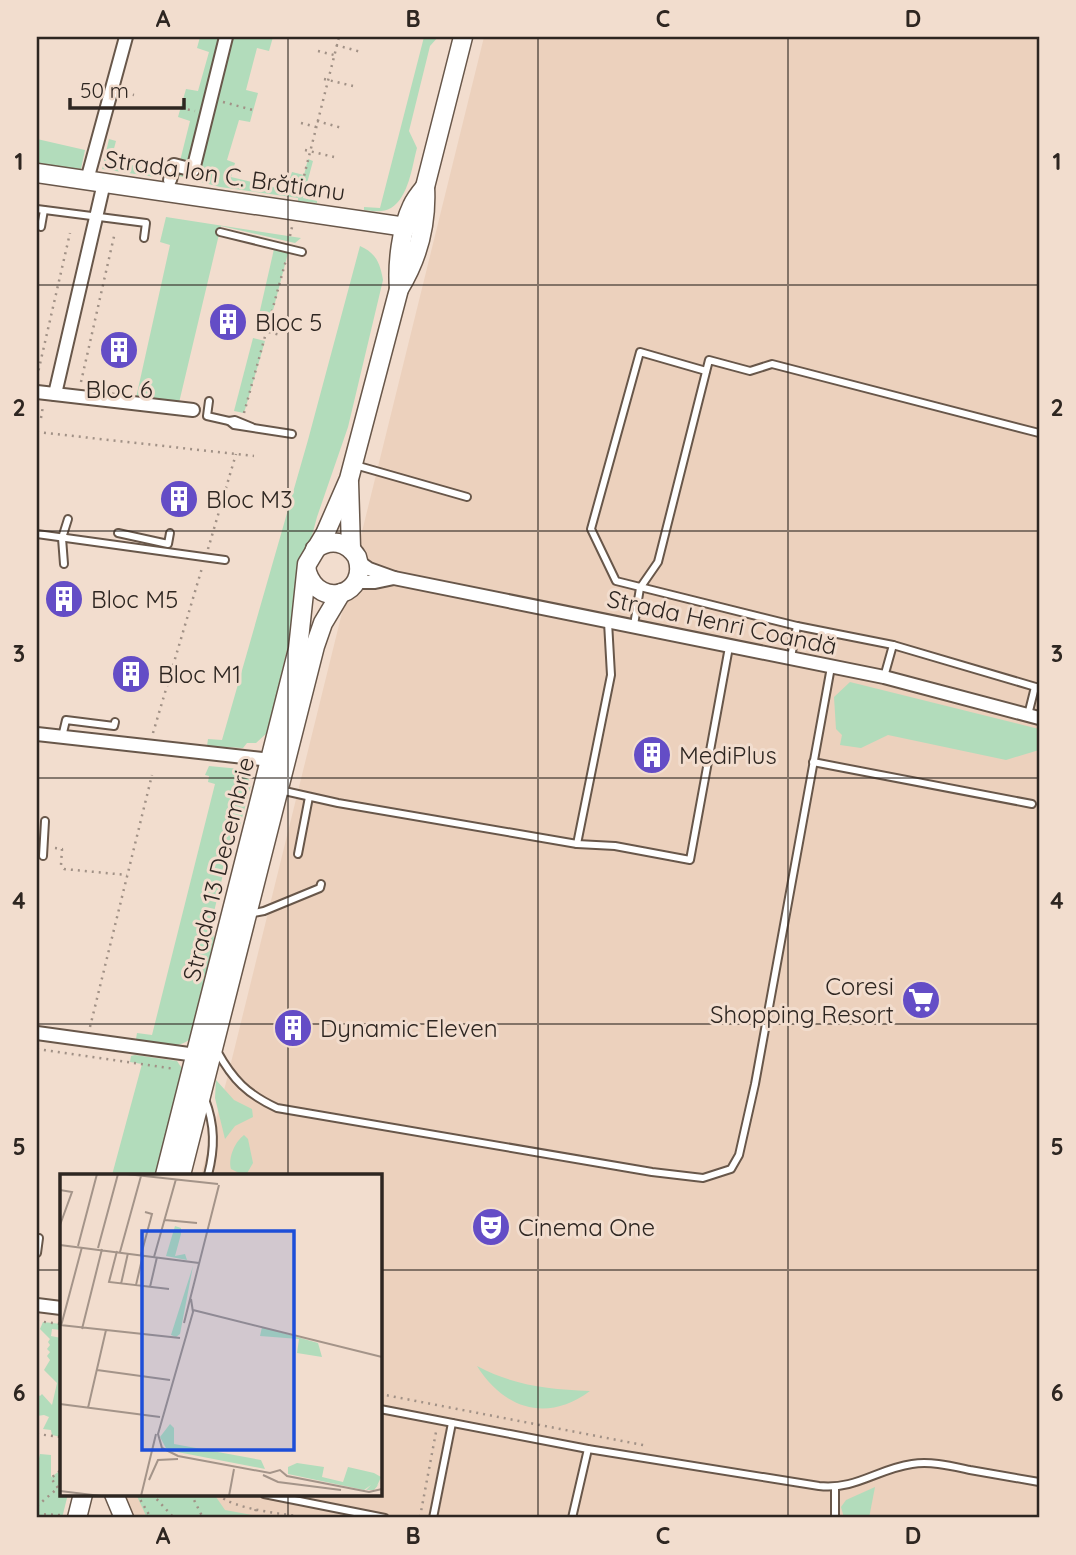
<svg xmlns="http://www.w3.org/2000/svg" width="1076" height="1555" viewBox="0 0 1076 1555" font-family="Quicksand,sans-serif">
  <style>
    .built { fill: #ecd1bd }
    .green { fill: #b2dcbb }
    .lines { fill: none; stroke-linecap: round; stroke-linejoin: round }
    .lane-casing { stroke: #68574a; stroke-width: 10 }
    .street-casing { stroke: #68574a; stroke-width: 16 }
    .secondary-casing { stroke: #68574a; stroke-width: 21 }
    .path { stroke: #a19186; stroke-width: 2.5; stroke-dasharray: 2 5; stroke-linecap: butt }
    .lane { stroke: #fff; stroke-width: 6 }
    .street { stroke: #fff; stroke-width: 12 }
    .secondary { stroke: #fff; stroke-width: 18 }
    .grid { fill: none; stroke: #2e2621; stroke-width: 2; stroke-opacity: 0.55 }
    .labels { text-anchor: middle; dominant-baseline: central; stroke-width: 6; stroke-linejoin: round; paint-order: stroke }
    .street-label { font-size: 24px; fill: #2e2621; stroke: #f2ddce }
    .poi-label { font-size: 24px; fill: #2e2621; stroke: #f2ddce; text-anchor: start }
    .inset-road { fill: none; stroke: #a49489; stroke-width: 2 }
    .view { fill: #1d4ed8; fill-opacity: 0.15; stroke: #1d4ed8; stroke-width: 3.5 }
    .inset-edge { fill: none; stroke: #2e2621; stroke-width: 3.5 }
    .neatline { fill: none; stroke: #2e2621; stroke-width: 2.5 }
    .grid-label { font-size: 23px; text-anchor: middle; font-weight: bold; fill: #2e2621 }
  </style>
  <rect width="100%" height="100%" fill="#f2ddce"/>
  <path class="built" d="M484 37H1039V1518H109L115 1494H380V1175H201L227 1079Z"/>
  <g class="green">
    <path d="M200 37H273L269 51 257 48 246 90 258 93 250 122 239 120 227 160 235 163 231 177 286 190 292 172 304 175 308 159 313 161 303 198 317 201V203L298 201V198L220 187 168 173 172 159 180 161 190 121 178 117 186 89 198 91 209 52 197 48Z"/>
    <path d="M424 37H438L430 46 409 131 417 148C412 166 409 197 391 208 383 213 372 211 364 210V207L380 208Z"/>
    <path d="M37 139 85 150 81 169 37 163Z"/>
    <path d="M109 139 116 141 111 160 156 171 155 177 102 169Z"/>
    <path d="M166 217 301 238 295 243 221 226 178 407 136 398 170 245 160 242Z"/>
    <path d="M360 246C376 253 380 263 383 280L348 427 317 517 298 587 291 632 268 732 256 743H247L243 748 207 746 208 739 222 740 308 440Z"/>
    <path d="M274 249 288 253 271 318 259 315Z"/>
    <path d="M253 338 265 341 244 413 234 411Z"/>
    <path d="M850 682 1039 729V750L1006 760 888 735 861 748 840 745 842 735 836 729 834 697Z"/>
    <path d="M209 766 240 769 246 772 251 785 239 829 228 854 212 920 215 950 191 1038C178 1051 156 1044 139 1042L136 1039 137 1033 152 1035 215 784 208 782 209 776 205 775Z"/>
    <path d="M135 1055 177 1061 183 1070 157 1175H112L142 1064 130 1062 131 1056Z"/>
    <path d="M216 1080 234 1100 252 1109 253 1117 235 1126 225 1139 215 1098Z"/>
    <path d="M244 1135 248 1139 253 1163 246 1175H239V1173L231 1169C228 1157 235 1142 244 1135Z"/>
    <path d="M43 1322 61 1324V1330L52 1329 51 1336 61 1338V1437L52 1435 51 1430 43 1429 49 1417 44 1415 37 1416V1394L40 1396 42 1394 52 1405 57 1383 44 1370 50 1360 47 1356 50 1352 47 1349 50 1345 48 1342 50 1339 40 1329Z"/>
    <path d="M477 1366C515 1386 547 1389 590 1391 547 1423 504 1409 477 1366Z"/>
    <path d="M40 1454 51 1455V1477L61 1470V1494H68L62 1518H37V1467Z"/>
    <path d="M875 1487 869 1518H844L841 1507 846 1500Z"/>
    <path d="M136 1494H214L225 1510 268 1518H147Z"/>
  </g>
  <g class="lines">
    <defs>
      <g id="lane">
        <path d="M37 209 146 223 144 238"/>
        <path d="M41 227 44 210"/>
        <path d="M220 232 302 252"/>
        <path d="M706 371 640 352 591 529 616 581 797 626 893 645 1039 688"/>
        <path d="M209 401 207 416 229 421 234 425 292 434"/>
        <path d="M229 421 235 420 252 427"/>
        <path d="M355 465 467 497"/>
        <path d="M118 533 168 544 170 533"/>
        <path d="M37 534 225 560"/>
        <path d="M64 564 62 538 68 519"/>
        <path d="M634 625 640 588 658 562 709 360 750 371 772 364 1039 433"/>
        <path d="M791 657 797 626"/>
        <path d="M884 677 893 645"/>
        <path d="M1028 715 1035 687"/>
        <path d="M62 737 66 720 114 726 115 722"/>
        <path d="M813 762 1032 804"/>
        <path d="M280 790 338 803 577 844 615 846 690 860 729 647"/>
        <path d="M577 844 611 675 608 622"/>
        <path d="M298 854 309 797"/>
        <path d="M43 856 45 821"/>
        <path d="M249 914 264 911 320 888 321 884"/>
        <path d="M217 1051C233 1080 247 1094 277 1108L652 1172 703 1178 731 1169 739 1155 755 1084 831 667"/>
        <path d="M205 1099C215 1125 215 1148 208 1175"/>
        <path d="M37 1238H39L37 1253"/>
        <path d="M380 1409 588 1449 819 1486C856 1490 877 1469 912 1464 931 1461 951 1466 970 1470 993 1474 1016 1478 1039 1482"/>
        <path d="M835 1488V1518"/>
        <path d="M264 1494 385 1518"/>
        <path d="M433 1518 452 1423"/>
        <path d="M572 1518 588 1449"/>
      </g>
      <g id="street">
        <path d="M87 180 126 37"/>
        <path d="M170 180 174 165 193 170 226 37"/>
        <path d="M37 392 193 410"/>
        <path d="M55 394 104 183"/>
        <path d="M359 562 369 569 394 578 884 677 1039 718"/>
        <path d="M356 582H375L394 578"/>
        <path d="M37 734 271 760"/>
        <path d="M37 1033 196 1055"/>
        <path d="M37 1305 61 1308"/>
      </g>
      <g id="secondary">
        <path d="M37 173 406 227"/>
        <path d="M399 289C397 264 401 229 412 206 415 199 420 193 425 187"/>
        <path d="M349 482 351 548"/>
        <path d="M307 572C320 611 370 594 357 557 347 541 330 538 315 549"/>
        <path d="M165 1175 298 649 307 564 325 534 349 479 399 289C418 258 427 223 425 187L463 37"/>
        <path d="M181 1175 315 646 323 623 341 593"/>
        <path d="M114 1494 124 1518"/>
        <path d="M77 1518 83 1494"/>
      </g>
    </defs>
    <use href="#lane" class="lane-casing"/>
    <use href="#street" class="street-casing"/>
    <use href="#secondary" class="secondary-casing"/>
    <g class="path">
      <path d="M267 37 272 38"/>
      <path d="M336 45 361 52"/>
      <path d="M318 51 334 55"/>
      <path d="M324 79 353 86"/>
      <path d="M126 93 134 95"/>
      <path d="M223 102 253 110"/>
      <path d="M181 108 195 111"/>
      <path d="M317 121 342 128"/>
      <path d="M301 123 316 127"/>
      <path d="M305 150 334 157"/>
      <path d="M299 196 339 37"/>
      <path d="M290 236 292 227"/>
      <path d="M255 329 281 335"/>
      <path d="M37 377 70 233"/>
      <path d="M81 382 115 232"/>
      <path d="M244 413 286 260"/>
      <path d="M41 418 43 406"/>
      <path d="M37 432 254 456"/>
      <path d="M208 549 236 454"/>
      <path d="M153 733 202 568"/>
      <path d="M55 848 62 849 61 865 64 869 127 875"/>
      <path d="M90 1027 152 775"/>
      <path d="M37 1049 175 1069"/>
      <path d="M37 1321 61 1324"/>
      <path d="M380 1394 648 1446"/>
      <path d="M37 1434 61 1437"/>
      <path d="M137 1494 151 1518"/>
      <path d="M152 1494 174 1518"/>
      <path d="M191 1494 203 1518"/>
      <path d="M218 1494C232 1510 287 1514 309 1518"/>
      <path d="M37 1506 58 1488 51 1478 61 1470"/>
      <path d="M37 1514 61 1515"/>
      <path d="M420 1517 436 1432"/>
      <path d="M254 1518 256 1508"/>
    </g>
    <use href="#lane" class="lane"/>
    <use href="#street" class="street"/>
    <use href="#secondary" class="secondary"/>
  </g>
  <path class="grid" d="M288 37V1175M538 37V1518M788 37V1518M37 285H1039M37 531H1039M37 778H1039M37 1024H1039M37 1270H61M380 1270H1039M288 1494V1518"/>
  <defs>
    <symbol id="building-disc" viewBox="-11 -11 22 22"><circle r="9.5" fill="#644dc6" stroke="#f2ddce"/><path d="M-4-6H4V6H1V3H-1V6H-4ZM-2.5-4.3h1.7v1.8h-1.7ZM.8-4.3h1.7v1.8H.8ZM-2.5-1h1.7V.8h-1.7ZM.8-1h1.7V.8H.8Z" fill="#fff"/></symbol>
    <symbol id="supermarket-disc" viewBox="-11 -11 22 22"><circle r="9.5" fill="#644dc6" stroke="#f2ddce"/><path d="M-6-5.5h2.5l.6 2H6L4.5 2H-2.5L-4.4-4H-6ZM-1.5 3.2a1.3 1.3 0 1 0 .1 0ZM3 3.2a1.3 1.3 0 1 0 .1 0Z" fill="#fff"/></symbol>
    <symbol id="theatre-disc" viewBox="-11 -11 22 22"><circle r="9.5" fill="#644dc6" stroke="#f2ddce"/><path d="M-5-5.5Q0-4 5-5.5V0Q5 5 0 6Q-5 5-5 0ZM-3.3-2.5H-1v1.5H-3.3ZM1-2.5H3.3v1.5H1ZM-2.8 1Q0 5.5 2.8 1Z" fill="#fff"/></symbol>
  </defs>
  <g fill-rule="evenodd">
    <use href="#building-disc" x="206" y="300" width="44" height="44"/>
    <use href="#building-disc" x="97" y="328" width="44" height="44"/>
    <use href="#building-disc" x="157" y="477" width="44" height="44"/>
    <use href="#building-disc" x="42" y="577" width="44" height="44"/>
    <use href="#building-disc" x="109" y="652" width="44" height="44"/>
    <use href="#building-disc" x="630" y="733" width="44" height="44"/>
    <use href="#supermarket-disc" x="899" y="978" width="44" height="44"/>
    <use href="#building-disc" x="271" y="1006" width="44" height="44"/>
    <use href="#theatre-disc" x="469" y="1205" width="44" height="44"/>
  </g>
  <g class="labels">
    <g class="street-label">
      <text transform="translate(225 175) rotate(8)">Strada Ion C. Brătianu</text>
      <text transform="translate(722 622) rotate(12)">Strada Henri Coandă</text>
      <text transform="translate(218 869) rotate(-76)">Strada 13 Decembrie</text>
    </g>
    <g class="poi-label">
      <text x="255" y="322">Bloc 5</text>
      <text x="119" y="389" text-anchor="middle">Bloc 6</text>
      <text x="206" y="499">Bloc M3</text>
      <text x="91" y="599">Bloc M5</text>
      <text x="158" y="674">Bloc M1</text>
      <text x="679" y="755">MediPlus</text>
      <text x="894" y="986" text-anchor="end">Coresi<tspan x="894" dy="28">Shopping Resort</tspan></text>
      <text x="320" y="1028">Dynamic Eleven</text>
      <text x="518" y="1227">Cinema One</text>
    </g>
  </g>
  <g transform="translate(60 1174)">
    <rect width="322" height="322" fill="#f2ddce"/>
    <path d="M115 52 121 54V60L115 82 125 80 127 86 106 82ZM133 92 120 160 116 163 111 161ZM202 153 258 169 262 183 237 179 239 165 200 162ZM110 250 114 254V270L201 286 205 295 107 276 100 263ZM237 289 264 293 262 303 283 308 288 293 314 299 321 303 317 312 320 309 314 316H306L311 311 304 316 228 300V293Z" fill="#b2dcbb"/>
    <path class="inset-road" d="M66 0 158 10M0 16 12 18 0 51M105 46 137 49M0 71 139 89M18 72 37 0M38 74 58 0M57 77 49 108 109 115M60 78 81 2M81 81 92 40 85 38M94 83 116 5M61 110 68 79M76 111 83 81M90 113 97 83M131 125 133 138 98 260 102 274 118 282 210 299 220 296 227 302 309 318 322 315M133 136 322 183M124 149 159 11M0 151 120 164M1 152 22 73M22 155 42 75M37 196 110 206M0 230 100 243M28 234 46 156M203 301 218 308 281 316M89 306 98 286 118 285M0 317 41 322M81 322 96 260M169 322 174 295"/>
    <path class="view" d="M82 57H234V276H82Z"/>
    <rect width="322" height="322" class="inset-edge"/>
  </g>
  <rect width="1076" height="1555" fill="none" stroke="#f2ddce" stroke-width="77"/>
  <path d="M70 98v10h114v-10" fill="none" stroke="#2e2621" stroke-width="3.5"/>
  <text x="80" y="98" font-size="21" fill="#2e2621" stroke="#f2ddce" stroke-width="5" paint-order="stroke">50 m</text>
  <rect x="38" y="38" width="1000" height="1478" class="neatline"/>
  <g class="grid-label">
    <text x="163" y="27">A</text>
    <text x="413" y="27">B</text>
    <text x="663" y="27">C</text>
    <text x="913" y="27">D</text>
    <text x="19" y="170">1</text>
    <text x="1057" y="170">1</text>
    <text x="19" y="416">2</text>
    <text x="1057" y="416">2</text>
    <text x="19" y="662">3</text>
    <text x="1057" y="662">3</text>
    <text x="19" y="909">4</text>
    <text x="1057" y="909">4</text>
    <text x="19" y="1155">5</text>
    <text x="1057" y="1155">5</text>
    <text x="19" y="1401">6</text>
    <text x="1057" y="1401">6</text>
    <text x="163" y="1544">A</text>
    <text x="413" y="1544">B</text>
    <text x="663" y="1544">C</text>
    <text x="913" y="1544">D</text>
  </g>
</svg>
